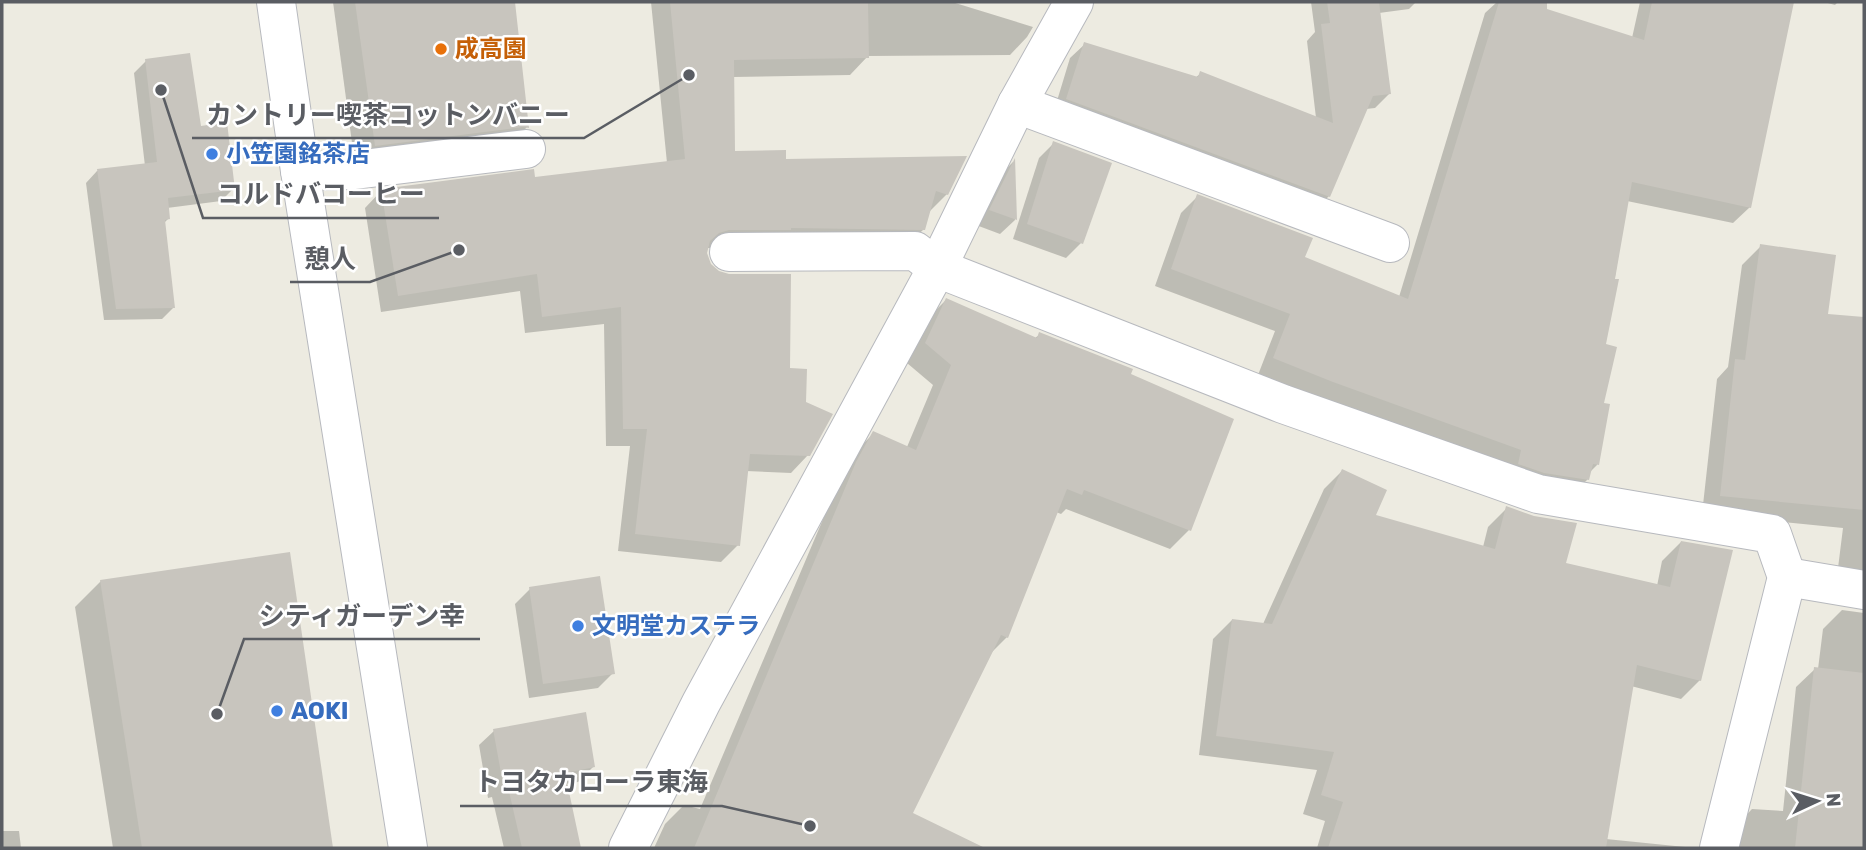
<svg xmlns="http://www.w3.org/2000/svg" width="1866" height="850" viewBox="0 0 1866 850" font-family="Rubik,'Noto Sans JP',sans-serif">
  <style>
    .shadow { fill: #0003 }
    .building { fill: #c8c5be }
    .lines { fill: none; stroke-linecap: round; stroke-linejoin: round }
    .minor-casing { stroke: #b7b9be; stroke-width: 40 }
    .minor { stroke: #fff; stroke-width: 38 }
    .food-dot { fill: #e8710a; stroke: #fff; stroke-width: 2.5 }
    .shop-dot { fill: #3f7fe0; stroke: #fff; stroke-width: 2.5 }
    .labels { text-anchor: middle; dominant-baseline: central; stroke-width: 5; stroke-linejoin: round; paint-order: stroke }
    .food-label { font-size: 24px; font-weight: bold; fill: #c56008; stroke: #fff; text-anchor: start }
    .shop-label { font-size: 24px; font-weight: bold; fill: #366cbe; stroke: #fff; text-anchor: start }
    .leader { fill: none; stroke: #5a5d63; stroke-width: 2.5 }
    .callout-dot { fill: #5a5d63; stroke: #fff; stroke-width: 2.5 }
    .callout-label { font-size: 26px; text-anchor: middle; font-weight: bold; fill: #5a5d63; stroke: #fff; stroke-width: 5; stroke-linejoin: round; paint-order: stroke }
  </style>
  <rect width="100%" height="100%" fill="#edebe1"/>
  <g class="shadow">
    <path d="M333 2H514L527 127 508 147 355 165Z"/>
    <path d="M651 2H952L1033 27 1027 37 1010 55 868 56 850 75 733 77V153L785 161 964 158 947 194 928 213 924 229 906 246 707 248 705 253 709 265 788 370 804 403 808 455 791 473 746 471 738 545 721 562 618 551 630 446H606L604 324 525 333 520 291 381 312 365 208 382 190 533 179 667 163Z"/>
    <path d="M1311 2H1416L1409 9 1379 13 1390 93 1375 108 1366 109 1329 196 1314 211 1053 114 1070 58 1085 44 1195 78 1200 74 1316 118 1307 41 1315 32Z"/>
    <path d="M1497 2H1518L1632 38 1640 2H1792L1750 207 1733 223 1627 201 1604 346 1597 465 1589 473 1587 480 1570 496 1258 375 1275 331 1155 286 1181 213 1198 196 1303 258 1399 297 1485 13Z"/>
    <path d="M1824 2H1838L1835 5Z"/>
    <path d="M146 61 200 127 233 189 221 201 167 208 168 219 164 223 174 307 162 319 104 320 86 183 97 171 145 166 134 73Z"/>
    <path d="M1054 143 1081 243 1066 258 1013 239 1039 158Z"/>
    <path d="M1013 162 1015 220 1000 234 976 225 1000 175Z"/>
    <path d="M1761 246 1801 449 1864 458V598L1836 584 1843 528 1702 514 1717 379 1728 367 1742 265Z"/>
    <path d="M946 300 1034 339 1040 334 1129 374 1189 530 1170 549 1066 509 1061 514 1056 512 1007 637 990 654 910 813 965 840 962 848H654L665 824 684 805 700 809 838 484 854 453 874 433 907 447 933 385 907 363 927 319Z"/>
    <path d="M1342 471 1373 516 1483 547 1488 527 1507 508 1564 564 1657 586 1662 561 1681 542 1700 680 1681 699 1631 686 1606 839 1695 848H1317L1325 821 1303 814 1317 770 1199 755 1213 639 1232 620 1263 624 1324 489Z"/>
    <path d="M288 554 331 848H113L75 607 101 581Z"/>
    <path d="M530 589 613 673 598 688 529 698 515 604Z"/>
    <path d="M1842 610 1864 613V848H1728L1734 828 1752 809 1783 811 1796 687 1815 669H1818L1823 629Z"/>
    <path d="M494 731 593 767 578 782 566 784 579 848H504L492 797 488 798 479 745Z"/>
    <path d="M2 831H19L21 848H2Z"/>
  </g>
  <g class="building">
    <path d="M355 2H515L529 128 523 127 375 146Z"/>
    <path d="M670 2H868L869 58 734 60 735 151 786 150V159L967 156 948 195 936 191 925 230 791 228V230H729L719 233 710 241 707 253 711 264 719 271 729 274H791L790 368 807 369 806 402 833 414 810 456 750 454 740 546 635 534 647 429H623L621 307 542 317 537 274 398 296 381 189 534 169 535 177 685 159Z"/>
    <path d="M1327 2H1379L1391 94 1373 96 1330 197 1066 99 1084 42 1198 77 1200 71 1333 123 1321 24 1330 23Z"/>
    <path d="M1499 2H1547V9L1644 40 1652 2H1794L1751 208 1632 182 1615 279H1619L1606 344 1617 347 1604 403 1610 404 1599 465 1593 464 1589 480 1544 473 1518 464 1521 450 1333 382 1273 358 1290 314 1171 269 1197 194 1313 238 1305 257 1408 299Z"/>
    <path d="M190 53 201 126 227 122 235 190 168 198 170 219 165 220 175 308 116 309 97 169 157 162 145 59Z"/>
    <path d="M1053 141 1112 163 1083 244 1027 224Z"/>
    <path d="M1015 158 1017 220 989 210Z"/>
    <path d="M1760 244 1836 255 1828 314 1864 317V510L1720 496 1735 359 1745 360Z"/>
    <path d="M946 298 1037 338 1039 332 1133 369 1131 374 1234 419 1191 531 1084 490 1082 495 1067 489 1008 638 1001 635 913 813 985 848H694L856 462 873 431 916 450 951 365 925 343Z"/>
    <path d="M1342 469 1387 490 1376 515 1495 549 1506 506 1534 516 1577 523 1566 563 1670 587 1681 541 1733 550 1701 681 1637 665 1606 848H1328L1343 802 1321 795 1334 752 1216 736 1232 619 1272 624Z"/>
    <path d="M290 552 333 848H142L100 580Z"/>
    <path d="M600 576 615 674 543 684 529 587Z"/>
    <path d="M1814 667 1864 673V848H1795Z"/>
    <path d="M586 712 595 767 565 773 581 848H522L507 783 503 784 493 729Z"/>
  </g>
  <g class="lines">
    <defs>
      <g id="minor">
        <path d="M276 2 300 171 408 848"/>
        <path d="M1017 104 1390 243"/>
        <path d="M300 171 355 170 526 149"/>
        <path d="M729 252 915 251 937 268 1283 404 1538 494 1772 534 1787 577 1719 848"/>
        <path d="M1787 577 1864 590"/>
        <path d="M628 848 701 703 937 268 1017 104 1074 2"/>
      </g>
    </defs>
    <use href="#minor" class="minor-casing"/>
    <use href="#minor" class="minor"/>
  </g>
  <circle class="food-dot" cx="441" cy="49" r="7"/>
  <g class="shop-dot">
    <circle cx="212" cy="154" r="7"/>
    <circle cx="578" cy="626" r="7"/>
    <circle cx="277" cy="711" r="7"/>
  </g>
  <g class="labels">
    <g class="food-label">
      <text x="455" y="49">成高園</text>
    </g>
    <g class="shop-label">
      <text x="226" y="154">小笠園銘茶店</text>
      <text x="592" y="626">文明堂カステラ</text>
      <text x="291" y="711">AOKI</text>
    </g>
  </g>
  <path class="leader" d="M689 75L584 138H192M161 90L203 218H439M459 250L370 282H290M217 714L244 639H480M810 826L722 806H460"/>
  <g class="callout-dot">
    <circle cx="689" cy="75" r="7"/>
    <circle cx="161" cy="90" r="7"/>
    <circle cx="459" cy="250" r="7"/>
    <circle cx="217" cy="714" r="7"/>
    <circle cx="810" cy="826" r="7"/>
  </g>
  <g class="callout-label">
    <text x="388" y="124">カントリー喫茶コットンバニー</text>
    <text x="321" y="203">コルドバコーヒー</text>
    <text x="330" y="268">憩人</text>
    <text x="362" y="625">シティガーデン幸</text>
    <text x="591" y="791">トヨタカローラ東海</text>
  </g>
  <rect width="1866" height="850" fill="none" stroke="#5a5d63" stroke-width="7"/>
  <g transform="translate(1817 801) rotate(86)" stroke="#ffffff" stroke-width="5" paint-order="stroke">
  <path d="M0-5L12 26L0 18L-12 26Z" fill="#5a5d63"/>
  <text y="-10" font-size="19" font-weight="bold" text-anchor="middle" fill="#5a5d63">N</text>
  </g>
</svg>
